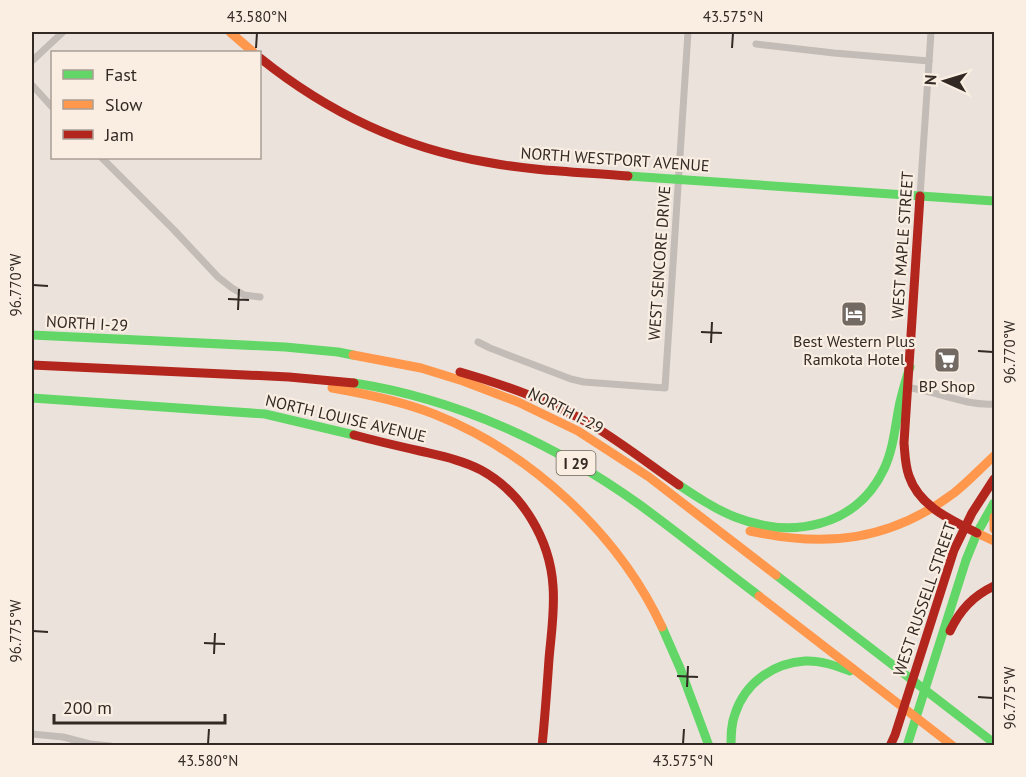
<svg xmlns="http://www.w3.org/2000/svg" width="1026" height="777" viewBox="0 0 1026 777" font-family="'PT Sans',sans-serif">
  <style>
    .lines { fill: none; stroke-linecap: round; stroke-linejoin: round }
    .street { stroke: #c3bbb5; stroke-width: 7 }
    .fast { stroke: #63d668; stroke-width: 9 }
    .slow { stroke: #ff974d; stroke-width: 9 }
    .jam { stroke: #b3261e; stroke-width: 9 }
    .ticks { fill: none; stroke: #332924; stroke-width: 2 }
    .labels { text-anchor: middle; dominant-baseline: central; stroke-width: 4.5; stroke-linejoin: round; paint-order: stroke }
    .shield { fill: #f9eee1; stroke: #6e645d; stroke-width: 1.5 }
    .shield-label { font-size: 15px; font-weight: bold; fill: #332924 }
    .street-label { font-size: 16px; fill: #332924; stroke: #f9eee1 }
    .poi-label { font-size: 16px; fill: #332924; stroke: #f9eee1 }
    .neatline { fill: none; stroke: #332924; stroke-width: 2 }
    .ticks-label { font-size: 15px; text-anchor: middle; fill: #332924 }
  </style>
  <rect width="100%" height="100%" fill="#ebe3db"/>
  <g class="lines">
    <g class="street">
      <path d="M756 44 834 53 929 61"/>
      <path d="M32 61 63 32"/>
      <path d="M32 85 52 107"/>
      <path d="M102 158 174 230 218 277 232 288 244 295 260 297"/>
      <path d="M920 196 931 32"/>
      <path d="M478 342 490 348 571 379 584 382 665 388 688 32"/>
      <path d="M904 387C935 390 963 406 994 404"/>
      <path d="M32 734 63 737 90 744 110 746"/>
    </g>
    <g class="fast">
      <path d="M628 176 994 201"/>
      <path d="M32 335 285 347 338 352 353 355"/>
      <path d="M354 383C457 399 555 444 640 505 680 534 719 566 759 596"/>
      <path d="M32 398 265 414 354 435"/>
      <path d="M679 485C697 497 715 509 735 517 791 539 856 528 884 469 894 448 895 425 900 402 903 390 906 378 910 367"/>
      <path d="M776 575 994 743"/>
      <path d="M662 627 680 668 709 746"/>
      <path d="M731 746C731 735 731 724 735 714 745 683 773 663 805 661 820 660 836 666 850 671"/>
      <path d="M907 746 966 560 977 533 994 503"/>
    </g>
    <g class="slow">
      <path d="M230 32 253 52"/>
      <path d="M353 355 421 368 463 381 518 402 578 431 649 477 776 575"/>
      <path d="M332 388C367 394 401 401 434 414 530 452 618 533 662 627"/>
      <path d="M994 517V529"/>
      <path d="M750 531C826 548 890 541 954 493 968 482 981 468 994 456"/>
      <path d="M977 533 994 541"/>
      <path d="M759 596 953 746"/>
    </g>
    <g class="jam">
      <path d="M260 58C326 111 402 148 486 162 533 171 580 172 628 176"/>
      <path d="M920 196 904 443C905 454 905 465 909 476 919 506 951 520 977 533"/>
      <path d="M32 365 289 377 354 383"/>
      <path d="M460 372C509 386 557 403 600 430 627 447 653 467 679 485"/>
      <path d="M354 435C376 441 398 446 420 451 441 456 462 460 481 470 523 493 550 540 553 586 555 611 551 635 549 659 547 688 545 717 542 746"/>
      <path d="M950 631C960 610 973 596 994 586"/>
      <path d="M890 746 895 735 954 550 972 513 994 479"/>
    </g>
  </g>
  <path class="ticks" d="M256 48 257 33M732 48 733 33M33 285 48 286M228 299 249 300M238 310 239 289M701 332 722 333M711 343 712 322M978 351 993 352M33 631 48 632M204 643 225 644M214 654 215 633M677 676 698 677M687 687 688 666M978 697 993 698M208 744 209 729M683 744 684 729"/>
  <defs>
    <symbol id="hotel-square" viewBox="-11 -11 22 22"><rect x="-9" y="-9" width="18" height="18" rx="4" fill="#736a64" stroke="#f9eee1"/><path d="M-6-4.5h1.5V1H6V5H4.5V3h-9V5H-6ZM-4 0a1.8 1.8 0 1 1 3.6 0ZM.5 0V-2.5h3Q6-2.5 6 0Z" fill="#fff"/></symbol>
    <symbol id="supermarket-square" viewBox="-11 -11 22 22"><rect x="-9" y="-9" width="18" height="18" rx="4" fill="#736a64" stroke="#f9eee1"/><path d="M-6-5.5h2.5l.6 2H6L4.5 2H-2.5L-4.4-4H-6ZM-1.5 3.2a1.3 1.3 0 1 0 .1 0ZM3 3.2a1.3 1.3 0 1 0 .1 0Z" fill="#fff"/></symbol>
  </defs>
  <g fill-rule="evenodd">
    <use href="#hotel-square" x="839" y="299" width="30" height="30"/>
    <use href="#supermarket-square" x="932" y="345" width="30" height="30"/>
  </g>
  <g class="labels">
    <rect class="shield" x="556.5" y="451" width="39" height="24" rx="4.5"/>
    <g class="shield-label">
      <text x="576" y="463">I 29</text>
    </g>
    <g class="street-label">
      <text transform="translate(615 159) rotate(4)">NORTH WESTPORT AVENUE</text>
      <text transform="translate(902 245) rotate(-86)">WEST MAPLE STREET</text>
      <text transform="translate(659 263) rotate(-86)">WEST SENCORE DRIVE</text>
      <text transform="translate(87 323) rotate(3)">NORTH I-29</text>
      <text transform="translate(566 410) rotate(27)">NORTH I-29</text>
      <text transform="translate(346 418) rotate(13)">NORTH LOUISE AVENUE</text>
      <text transform="translate(924 599) rotate(-71)">WEST RUSSELL STREET</text>
    </g>
    <g class="poi-label">
      <text x="854" y="341">Best Western Plus<tspan x="854" dy="18">Ramkota Hotel</tspan></text>
      <text x="947" y="386">BP Shop</text>
    </g>
  </g>
  <rect width="1026" height="777" fill="none" stroke="#f9eee1" stroke-width="66"/>
  <rect x="51" y="51" width="210" height="108" fill="#f9eee1" stroke="#aa9f95" stroke-width="1.5"/>
  <rect x="63" y="70" width="30" height="9" fill="#63d668" stroke="#aa9f95" stroke-width="1.5"/>
  <text x="105" y="81" font-size="18" fill="#332924">Fast</text>
  <rect x="63" y="100" width="30" height="9" fill="#ff974d" stroke="#aa9f95" stroke-width="1.5"/>
  <text x="105" y="111" font-size="18" fill="#332924">Slow</text>
  <rect x="63" y="130" width="30" height="9" fill="#b3261e" stroke="#aa9f95" stroke-width="1.5"/>
  <text x="105" y="141" font-size="18" fill="#332924">Jam</text>
  <g transform="translate(945 81) rotate(274)" stroke="#f9eee1" stroke-width="4.5" paint-order="stroke">
  <path d="M0-4.5L10 22L0 15L-10 22Z" fill="#332924"/>
  <text y="-9" font-size="16" font-weight="bold" text-anchor="middle" fill="#332924">N</text>
  </g>
  <path d="M54 714v9h171v-9" fill="none" stroke="#332924" stroke-width="3"/>
  <text x="63" y="714" font-size="18" fill="#332924" stroke="#f9eee1" stroke-width="4.5" paint-order="stroke">200 m</text>
  <rect x="33" y="33" width="960" height="711" class="neatline"/>
  <g class="ticks-label">
    <text x="257" y="22">43.580°N</text>
    <text x="733" y="22">43.575°N</text>
    <text transform="translate(16 285) rotate(-90)" y="5">96.770°W</text>
    <text transform="translate(1010 352) rotate(-90)" y="5">96.770°W</text>
    <text transform="translate(16 631) rotate(-90)" y="5">96.775°W</text>
    <text transform="translate(1010 698) rotate(-90)" y="5">96.775°W</text>
    <text x="208" y="766">43.580°N</text>
    <text x="683" y="766">43.575°N</text>
  </g>
</svg>
